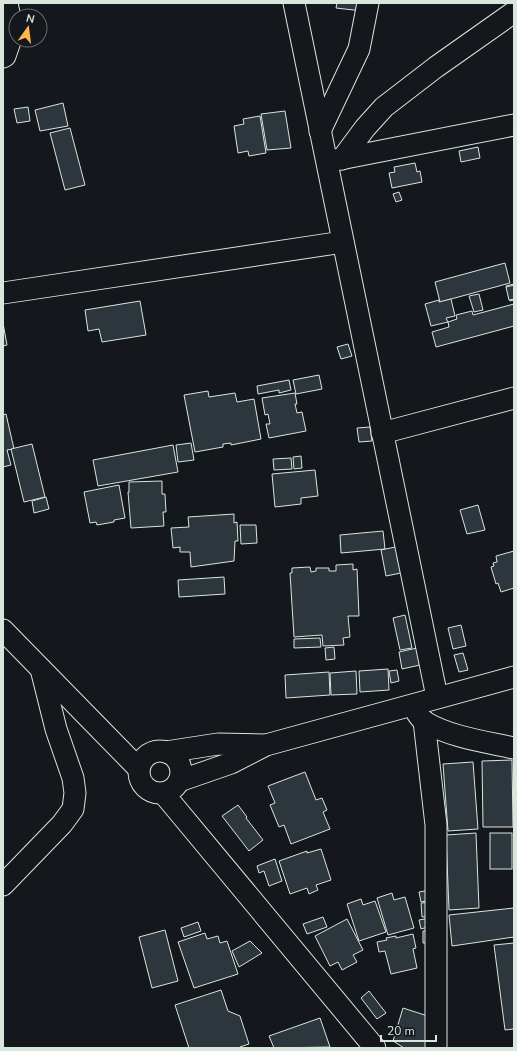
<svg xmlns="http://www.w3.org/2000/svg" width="517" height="1051" viewBox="0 0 517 1051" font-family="'Nunito Sans',sans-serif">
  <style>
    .building { fill: #2c363c; stroke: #d8e6dc }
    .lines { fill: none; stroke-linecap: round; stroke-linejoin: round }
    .minor-casing { stroke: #d8e6dc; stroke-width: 23 }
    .minor { stroke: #14181c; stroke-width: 21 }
  </style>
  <rect width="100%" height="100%" fill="#14181c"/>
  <g class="building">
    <path d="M337 3H372L371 12 336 8Z"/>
    <path d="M63 103 68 126 40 131 35 110Z"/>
    <path d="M28 107 30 121 17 123 14 109Z"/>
    <path d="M285 111 291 148 267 150 261 114Z"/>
    <path d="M260 116 266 153 249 156 248 151 238 153 234 126 244 124 243 119Z"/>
    <path d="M70 128 85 185 65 190 50 133Z"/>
    <path d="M478 147 480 158 461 162 459 151Z"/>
    <path d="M415 163 417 172 420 171 422 182 392 188 389 173 395 172 394 167Z"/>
    <path d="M399 192 402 200 396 202 393 194Z"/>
    <path d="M505 263 510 283 440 302 435 282Z"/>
    <path d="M514 284V300L510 301 506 286Z"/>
    <path d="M514 285V299L509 300 506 287Z"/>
    <path d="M479 294 483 310 474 312 469 296Z"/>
    <path d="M451 299 455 316 446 318 448 322 431 326 425 304 439 300V302Z"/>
    <path d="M140 301 146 335 102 342 99 329 88 331 85 310Z"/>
    <path d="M514 304V326L436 347 432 332 449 327 448 322 457 319 456 315 472 311 473 315Z"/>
    <path d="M3 323 7 345 3 346Z"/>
    <path d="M348 344 352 356 341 359 337 347Z"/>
    <path d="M319 375 322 389 296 394 293 380Z"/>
    <path d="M289 380 291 390 279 393V390L258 394 257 386Z"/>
    <path d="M208 391 209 397 235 393 237 402 254 399 261 439 231 445V443L223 444V447L195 452 184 395Z"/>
    <path d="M295 393 297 404H295L297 413 302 412 306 431 269 438 266 424H270L268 414 265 415 262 398Z"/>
    <path d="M6 414 14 449 7 450 11 465 3 467V415Z"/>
    <path d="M370 427 372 441 359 442 357 428Z"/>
    <path d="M191 443 194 460 178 462 176 445Z"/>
    <path d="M32 444 45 497 24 502 11 449Z"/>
    <path d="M173 445 178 472 98 486 93 460Z"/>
    <path d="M301 456 302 468 294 469 293 457Z"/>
    <path d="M291 458 292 469 274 470 273 459Z"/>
    <path d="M315 470 318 496 301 498V504L275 507 272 474Z"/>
    <path d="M162 481V494H165L166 512H163L164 526 131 528 128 492H129V482Z"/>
    <path d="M119 485 125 518 114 520V522L97 525 96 522 90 523 84 492Z"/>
    <path d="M46 497 49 509 34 513 32 501Z"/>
    <path d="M478 505 485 530 467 534 460 510Z"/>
    <path d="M234 514V523L237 522 238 541H235L234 561 191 567 190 552H180V547L173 548 171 528 189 527 188 517Z"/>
    <path d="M240 525H256L257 543 241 544Z"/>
    <path d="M383 531 385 549 341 553 340 535Z"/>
    <path d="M400 546 402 556 397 557 401 573 386 576 381 550Z"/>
    <path d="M514 551V588L501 592 498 583 496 584 491 567 494 566 493 563 497 562 496 556Z"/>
    <path d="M353 564V570L357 569 359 616H348L350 637 343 638 344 645 323 646 322 635 294 637 290 573H292V568L310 567 311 572 316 571V568H329V571H336V565Z"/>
    <path d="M224 577 225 594 179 597 178 580Z"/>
    <path d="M405 615 412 648 400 650 393 618Z"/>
    <path d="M461 625 466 646 453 649 448 628Z"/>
    <path d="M320 638 321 647 294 648V639Z"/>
    <path d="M334 647 335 659 326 660 325 648Z"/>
    <path d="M417 648 420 665 402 669 399 652Z"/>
    <path d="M463 653 468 670 459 672 454 655Z"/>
    <path d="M388 669 389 690 360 692 359 671Z"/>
    <path d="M397 670 399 681 391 683 389 671Z"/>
    <path d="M356 671 357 694 331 695 330 673Z"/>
    <path d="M329 672 330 695 286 698 285 675Z"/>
    <path d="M512 760 513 827H483L482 761Z"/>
    <path d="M473 762 478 829 448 831 443 764Z"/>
    <path d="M305 772 316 800 322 798 327 810 323 812 330 829 291 844 284 825 279 827 270 805 275 803 268 786Z"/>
    <path d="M238 805 247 817 246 818 263 840 249 851 222 816Z"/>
    <path d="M476 833 479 908 449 910 446 835Z"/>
    <rect x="490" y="833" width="22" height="36"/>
    <path d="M321 849 331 880 316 885 318 890 309 894 307 888 290 894 279 861 307 851V853Z"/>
    <path d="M275 859 282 881 269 886 264 871 259 873 257 866Z"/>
    <path d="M431 890 433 899 421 902 419 892Z"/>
    <path d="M392 893 394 900 405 897 414 928 388 935 377 898Z"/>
    <path d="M361 899 363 905 375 901 386 932 359 941 347 904Z"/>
    <path d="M432 902 433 916 422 917 421 903Z"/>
    <path d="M514 908V937L452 946 449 915Z"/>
    <path d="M323 917 327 927 307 934 303 924Z"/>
    <path d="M430 918 431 926 421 929 419 920Z"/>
    <path d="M347 919 363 950 353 955 357 962 342 970 338 962 330 966 315 936Z"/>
    <path d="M198 922 201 931 184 937 181 928Z"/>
    <path d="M165 930 178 981 152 988 139 937Z"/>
    <path d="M423 931H432L433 943H423Z"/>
    <path d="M205 933 207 939 218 936 220 943 227 941 238 974 194 988 178 942Z"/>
    <path d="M413 934 416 948 413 949 417 968 391 974 385 951 379 952 377 942 387 940 386 938 396 936V938Z"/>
    <path d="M250 941 262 953 239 967 232 951Z"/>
    <path d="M514 943V1029L505 1030 494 945Z"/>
    <path d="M221 990 228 1011 240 1016 249 1044 240 1047 241 1048H189L175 1005Z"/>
    <path d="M369 991 386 1013 377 1019 361 998Z"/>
    <path d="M403 1008 437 1019 426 1048H404L393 1041Z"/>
    <path d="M320 1018 330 1047 274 1048 269 1036Z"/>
  </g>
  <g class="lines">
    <defs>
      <g id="minor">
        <path d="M294 3 437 697"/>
        <path d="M3 57 5 56 13 33 7 3"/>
        <path d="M320 131 359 49 368 3"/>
        <path d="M342 159 365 128 384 107 436 67 514 12"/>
        <path d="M335 160 514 125"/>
        <path d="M3 293 343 242"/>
        <path d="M382 433 514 398"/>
        <path d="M3 630 139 769"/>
        <path d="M417 713C419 716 422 720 425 722 450 737 486 742 514 748"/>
        <path d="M424 721 436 825V1048"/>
        <circle cx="160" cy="772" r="21"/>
        <path d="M166 752 218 744 264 745"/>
        <path d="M179 781 231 763 266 745 514 677"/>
        <path d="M163 793 375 1048"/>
        <path d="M3 885 62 824 73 809 75 793 73 778 56 729 41 669"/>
      </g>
    </defs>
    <use href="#minor" class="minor-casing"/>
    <use href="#minor" class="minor"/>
  </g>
  <rect width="517" height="1051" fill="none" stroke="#d8e6dc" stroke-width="8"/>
  <g transform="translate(28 28) rotate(14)"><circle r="19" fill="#14181c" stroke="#626a69"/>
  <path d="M0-3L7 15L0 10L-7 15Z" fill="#ffb74d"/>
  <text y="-6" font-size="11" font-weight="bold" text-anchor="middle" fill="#d8e6dc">N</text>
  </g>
  <path d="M381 1035v6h55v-6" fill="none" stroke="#d8e6dc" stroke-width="2"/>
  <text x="387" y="1035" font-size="12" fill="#d8e6dc" stroke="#14181c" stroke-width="3" paint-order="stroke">20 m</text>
</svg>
